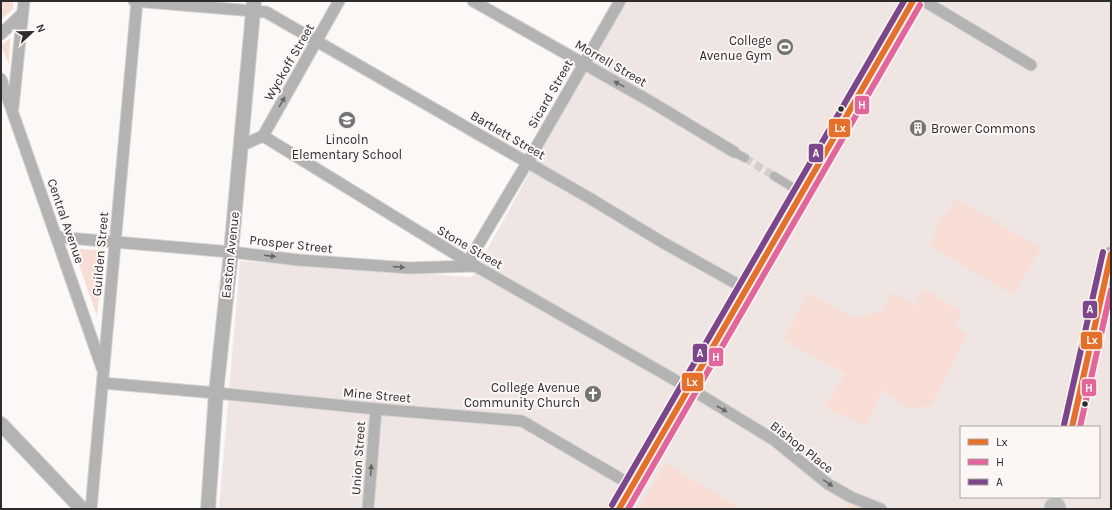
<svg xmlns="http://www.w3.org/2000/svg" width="1112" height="510" viewBox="0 0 1112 510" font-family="Karla,sans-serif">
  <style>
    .built { fill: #efe6e3; fill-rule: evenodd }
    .green { fill: #f8ddd4 }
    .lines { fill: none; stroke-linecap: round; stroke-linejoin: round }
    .pedestrian-tunnel { stroke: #d2cfcd; stroke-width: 8; stroke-dasharray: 8 4; stroke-linecap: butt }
    .pedestrian-casing { stroke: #d5d3d2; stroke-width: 10 }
    .minor-casing { stroke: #d5d3d2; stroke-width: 13 }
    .tertiary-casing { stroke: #d5d3d2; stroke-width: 16 }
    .motorway-casing { stroke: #d5d3d2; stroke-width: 23 }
    .pedestrian { stroke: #b3b3b3; stroke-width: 8 }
    .minor { stroke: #b3b3b3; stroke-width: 11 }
    .tertiary { stroke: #b3b3b3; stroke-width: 14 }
    .motorway { stroke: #bbbcba; stroke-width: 21 }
    .bus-1-casing { stroke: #fcf7f5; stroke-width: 9 }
    .bus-2-casing { stroke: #fcf7f5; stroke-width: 9 }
    .bus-3-casing { stroke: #fcf7f5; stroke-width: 9 }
    .bus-1 { stroke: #e5702c; stroke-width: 6 }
    .bus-2 { stroke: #e2669b; stroke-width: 6 }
    .bus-3 { stroke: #7b478a; stroke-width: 6 }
    .oneway { fill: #696868 }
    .bus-dot { fill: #2d2b2b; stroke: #fcf7f5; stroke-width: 1.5 }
    .labels { text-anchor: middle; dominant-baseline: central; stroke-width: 4; stroke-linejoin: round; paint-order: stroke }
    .poi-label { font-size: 13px; fill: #2d2b2b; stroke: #fcf7f5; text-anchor: end }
    .street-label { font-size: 13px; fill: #2d2b2b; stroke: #fcf7f5 }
    .line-badge { stroke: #fcf7f5; stroke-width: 1.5 }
    .badge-label { font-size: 11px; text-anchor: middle; font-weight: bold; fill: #fff }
  </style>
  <rect width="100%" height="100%" fill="#fbf8f6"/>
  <path class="built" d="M624 1H1111V509H219L240 261 472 277ZM961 427H1099V497H961Z"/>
  <g class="green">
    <path d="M1 1H13V9L1 20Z"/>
    <path d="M10 38 9 64 1 46Z"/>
    <path d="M956 199 1041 248 1013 295 929 245 938 230 935 228 944 214 947 215Z"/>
    <path d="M73 248 104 251 97 316Z"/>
    <path d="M924 289 962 311 953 326 967 334 932 405 911 409 883 391 865 426 824 407 845 374 783 339 809 293 854 319 882 311 893 292 915 305Z"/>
    <path d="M665 463 741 508 743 509H639Z"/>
    <path d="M850 501 870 509H845Z"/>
  </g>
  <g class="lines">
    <path class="pedestrian-tunnel" d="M745 158 774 176"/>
    <defs>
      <g id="pedestrian">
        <path d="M734 152 745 158"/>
        <path d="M774 176 792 187"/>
      </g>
      <g id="minor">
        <path d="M134 1 266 12 591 199 662 242 746 289"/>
        <path d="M473 1 653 103 734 152"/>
        <path d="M924 1 1031 65"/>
        <path d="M1 34 22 14"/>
        <path d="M1 79 102 368"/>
        <path d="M13 107 24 1"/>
        <path d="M263 136 339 1"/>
        <path d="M240 146 263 136 465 260 689 388 774 440 828 484 851 497 881 509"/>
        <path d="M57 237 231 252 299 260 409 268 474 266"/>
        <path d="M468 262 527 163 620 1"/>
        <path d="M103 383 216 393 376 409 522 421 633 486"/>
        <path d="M91 509 137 1"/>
        <path d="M368 509 376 409"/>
        <path d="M619 509 913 1"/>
      </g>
      <g id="tertiary">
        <path d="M1 424 82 509"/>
        <path d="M1072 427 1111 254"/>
        <path d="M208 509 216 393 231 252 254 1"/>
      </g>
      <path id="motorway" d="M1055 508V509"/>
    </defs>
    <use href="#pedestrian" class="pedestrian-casing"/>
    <use href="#minor" class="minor-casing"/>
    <use href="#tertiary" class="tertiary-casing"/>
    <use href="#motorway" class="motorway-casing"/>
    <use href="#pedestrian" class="pedestrian"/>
    <use href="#minor" class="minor"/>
    <use href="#tertiary" class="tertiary"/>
    <use href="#motorway" class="motorway"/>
    <defs>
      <g id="bus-1">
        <path d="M1072 427 1111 254"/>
        <path d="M619 509 913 1"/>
      </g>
      <g id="bus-2">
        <path d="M1080 427 1111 290"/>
        <path d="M628 509 920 5"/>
      </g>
      <g id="bus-3">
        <path d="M1064 425 1103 252"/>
        <path d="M612 505 904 1"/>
      </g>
    </defs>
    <use href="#bus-1" class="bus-1-casing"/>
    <use href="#bus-2" class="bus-2-casing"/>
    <use href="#bus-3" class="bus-3-casing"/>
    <use href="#bus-1" class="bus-1"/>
    <use href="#bus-2" class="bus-2"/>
    <use href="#bus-3" class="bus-3"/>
  </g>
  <defs><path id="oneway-solid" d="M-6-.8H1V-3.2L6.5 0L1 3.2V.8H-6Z"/></defs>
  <g class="oneway">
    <use href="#oneway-solid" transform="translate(619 84) rotate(-151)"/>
    <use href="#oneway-solid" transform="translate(282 102) rotate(-60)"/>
    <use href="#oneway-solid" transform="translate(270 256) rotate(7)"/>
    <use href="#oneway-solid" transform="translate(399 267) rotate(4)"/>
    <use href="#oneway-solid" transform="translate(722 409) rotate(30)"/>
    <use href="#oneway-solid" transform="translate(371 470) rotate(-86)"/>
    <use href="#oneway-solid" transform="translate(828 483) rotate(35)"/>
  </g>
  <defs>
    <symbol id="stadium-disc" viewBox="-11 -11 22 22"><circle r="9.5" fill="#757372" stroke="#fcf7f5"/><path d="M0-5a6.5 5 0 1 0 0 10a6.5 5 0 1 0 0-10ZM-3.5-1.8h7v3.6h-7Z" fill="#fff"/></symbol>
    <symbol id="school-disc" viewBox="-11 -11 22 22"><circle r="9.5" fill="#757372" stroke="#fcf7f5"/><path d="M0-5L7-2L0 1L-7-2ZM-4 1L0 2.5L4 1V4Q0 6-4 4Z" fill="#fff"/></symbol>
    <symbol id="building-disc" viewBox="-11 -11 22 22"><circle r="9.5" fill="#757372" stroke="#fcf7f5"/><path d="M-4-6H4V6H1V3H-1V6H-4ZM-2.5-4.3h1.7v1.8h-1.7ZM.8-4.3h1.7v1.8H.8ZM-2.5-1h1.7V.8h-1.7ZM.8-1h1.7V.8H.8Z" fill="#fff"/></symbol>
    <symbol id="church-disc" viewBox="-11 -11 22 22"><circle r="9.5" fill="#757372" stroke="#fcf7f5"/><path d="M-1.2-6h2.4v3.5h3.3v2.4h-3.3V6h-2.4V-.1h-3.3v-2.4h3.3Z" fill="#fff"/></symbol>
  </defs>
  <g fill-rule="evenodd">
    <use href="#stadium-disc" x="775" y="37" width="20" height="20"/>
    <use href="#school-disc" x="337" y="110" width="20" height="20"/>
    <use href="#building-disc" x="908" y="118" width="20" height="20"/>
    <use href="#church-disc" x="583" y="384" width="20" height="20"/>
  </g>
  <g class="bus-dot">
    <circle cx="841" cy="109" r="3.5"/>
    <circle cx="1085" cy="404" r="3.5"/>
  </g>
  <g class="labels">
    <g class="poi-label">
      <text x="772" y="40">College<tspan x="772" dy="15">Avenue Gym</tspan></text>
      <text x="931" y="128" text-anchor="start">Brower Commons</text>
      <text x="347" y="139" text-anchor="middle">Lincoln<tspan x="347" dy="15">Elementary School</tspan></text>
      <text x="580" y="387">College Avenue<tspan x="580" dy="15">Community Church</tspan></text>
    </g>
    <g class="street-label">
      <text transform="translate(289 62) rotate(-60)">Wyckoff Street</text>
      <text transform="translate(611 63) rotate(30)">Morrell Street</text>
      <text transform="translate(550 94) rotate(-60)">Sicard Street</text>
      <text transform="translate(508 135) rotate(30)">Bartlett Street</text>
      <text transform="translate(66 221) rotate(71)">Central Avenue</text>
      <text transform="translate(291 244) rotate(6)">Prosper Street</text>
      <text transform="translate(470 247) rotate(30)">Stone Street</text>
      <text transform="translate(100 254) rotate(-85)">Guilden Street</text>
      <text transform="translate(230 255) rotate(-84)">Easton Avenue</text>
      <text transform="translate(377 395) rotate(5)">Mine Street</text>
      <text transform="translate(802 447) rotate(38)">Bishop Place</text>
      <text transform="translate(358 458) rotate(-86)">Union Street</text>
    </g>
  </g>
  <g class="line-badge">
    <rect x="854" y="95" width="16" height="20" rx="4" fill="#e2669b"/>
    <rect x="828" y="118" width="23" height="20" rx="4" fill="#e5702c"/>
    <rect x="808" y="143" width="16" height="20" rx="4" fill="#7b478a"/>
    <rect x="1082" y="300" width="16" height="19" rx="4" fill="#7b478a"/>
    <rect x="1080" y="331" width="23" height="19" rx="4" fill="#e5702c"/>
    <rect x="692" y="343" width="16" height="20" rx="4" fill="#7b478a"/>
    <rect x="708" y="347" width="16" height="20" rx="4" fill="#e2669b"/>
    <rect x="681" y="372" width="23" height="20" rx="4" fill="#e5702c"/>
    <rect x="1081" y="378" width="16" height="19" rx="4" fill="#e2669b"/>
  </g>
  <g class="badge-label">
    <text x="862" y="109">H</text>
    <text x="840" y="132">Lx</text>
    <text x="816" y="157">A</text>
    <text x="1090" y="313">A</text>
    <text x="1092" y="344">Lx</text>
    <text x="700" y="357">A</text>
    <text x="716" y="361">H</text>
    <text x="692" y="386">Lx</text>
    <text x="1089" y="392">H</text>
  </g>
  <rect width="1112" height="510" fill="none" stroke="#2d2b2b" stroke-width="4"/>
  <rect x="960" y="426" width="140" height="72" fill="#fcf7f5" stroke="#a9a5a4"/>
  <rect x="968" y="439" width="20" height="6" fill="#e5702c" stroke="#a9a5a4"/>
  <text x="996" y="446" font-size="12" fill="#2d2b2b">Lx</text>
  <rect x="968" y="459" width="20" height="6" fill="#e2669b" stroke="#a9a5a4"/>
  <text x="996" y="466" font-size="12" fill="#2d2b2b">H</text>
  <rect x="968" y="479" width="20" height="6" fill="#7b478a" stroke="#a9a5a4"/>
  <text x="996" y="486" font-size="12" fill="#2d2b2b">A</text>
  <g transform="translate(32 32) rotate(68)" stroke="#fcf7f5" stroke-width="3" paint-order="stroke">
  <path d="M0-3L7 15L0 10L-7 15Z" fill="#2d2b2b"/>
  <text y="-6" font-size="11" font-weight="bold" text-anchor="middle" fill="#2d2b2b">N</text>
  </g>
</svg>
